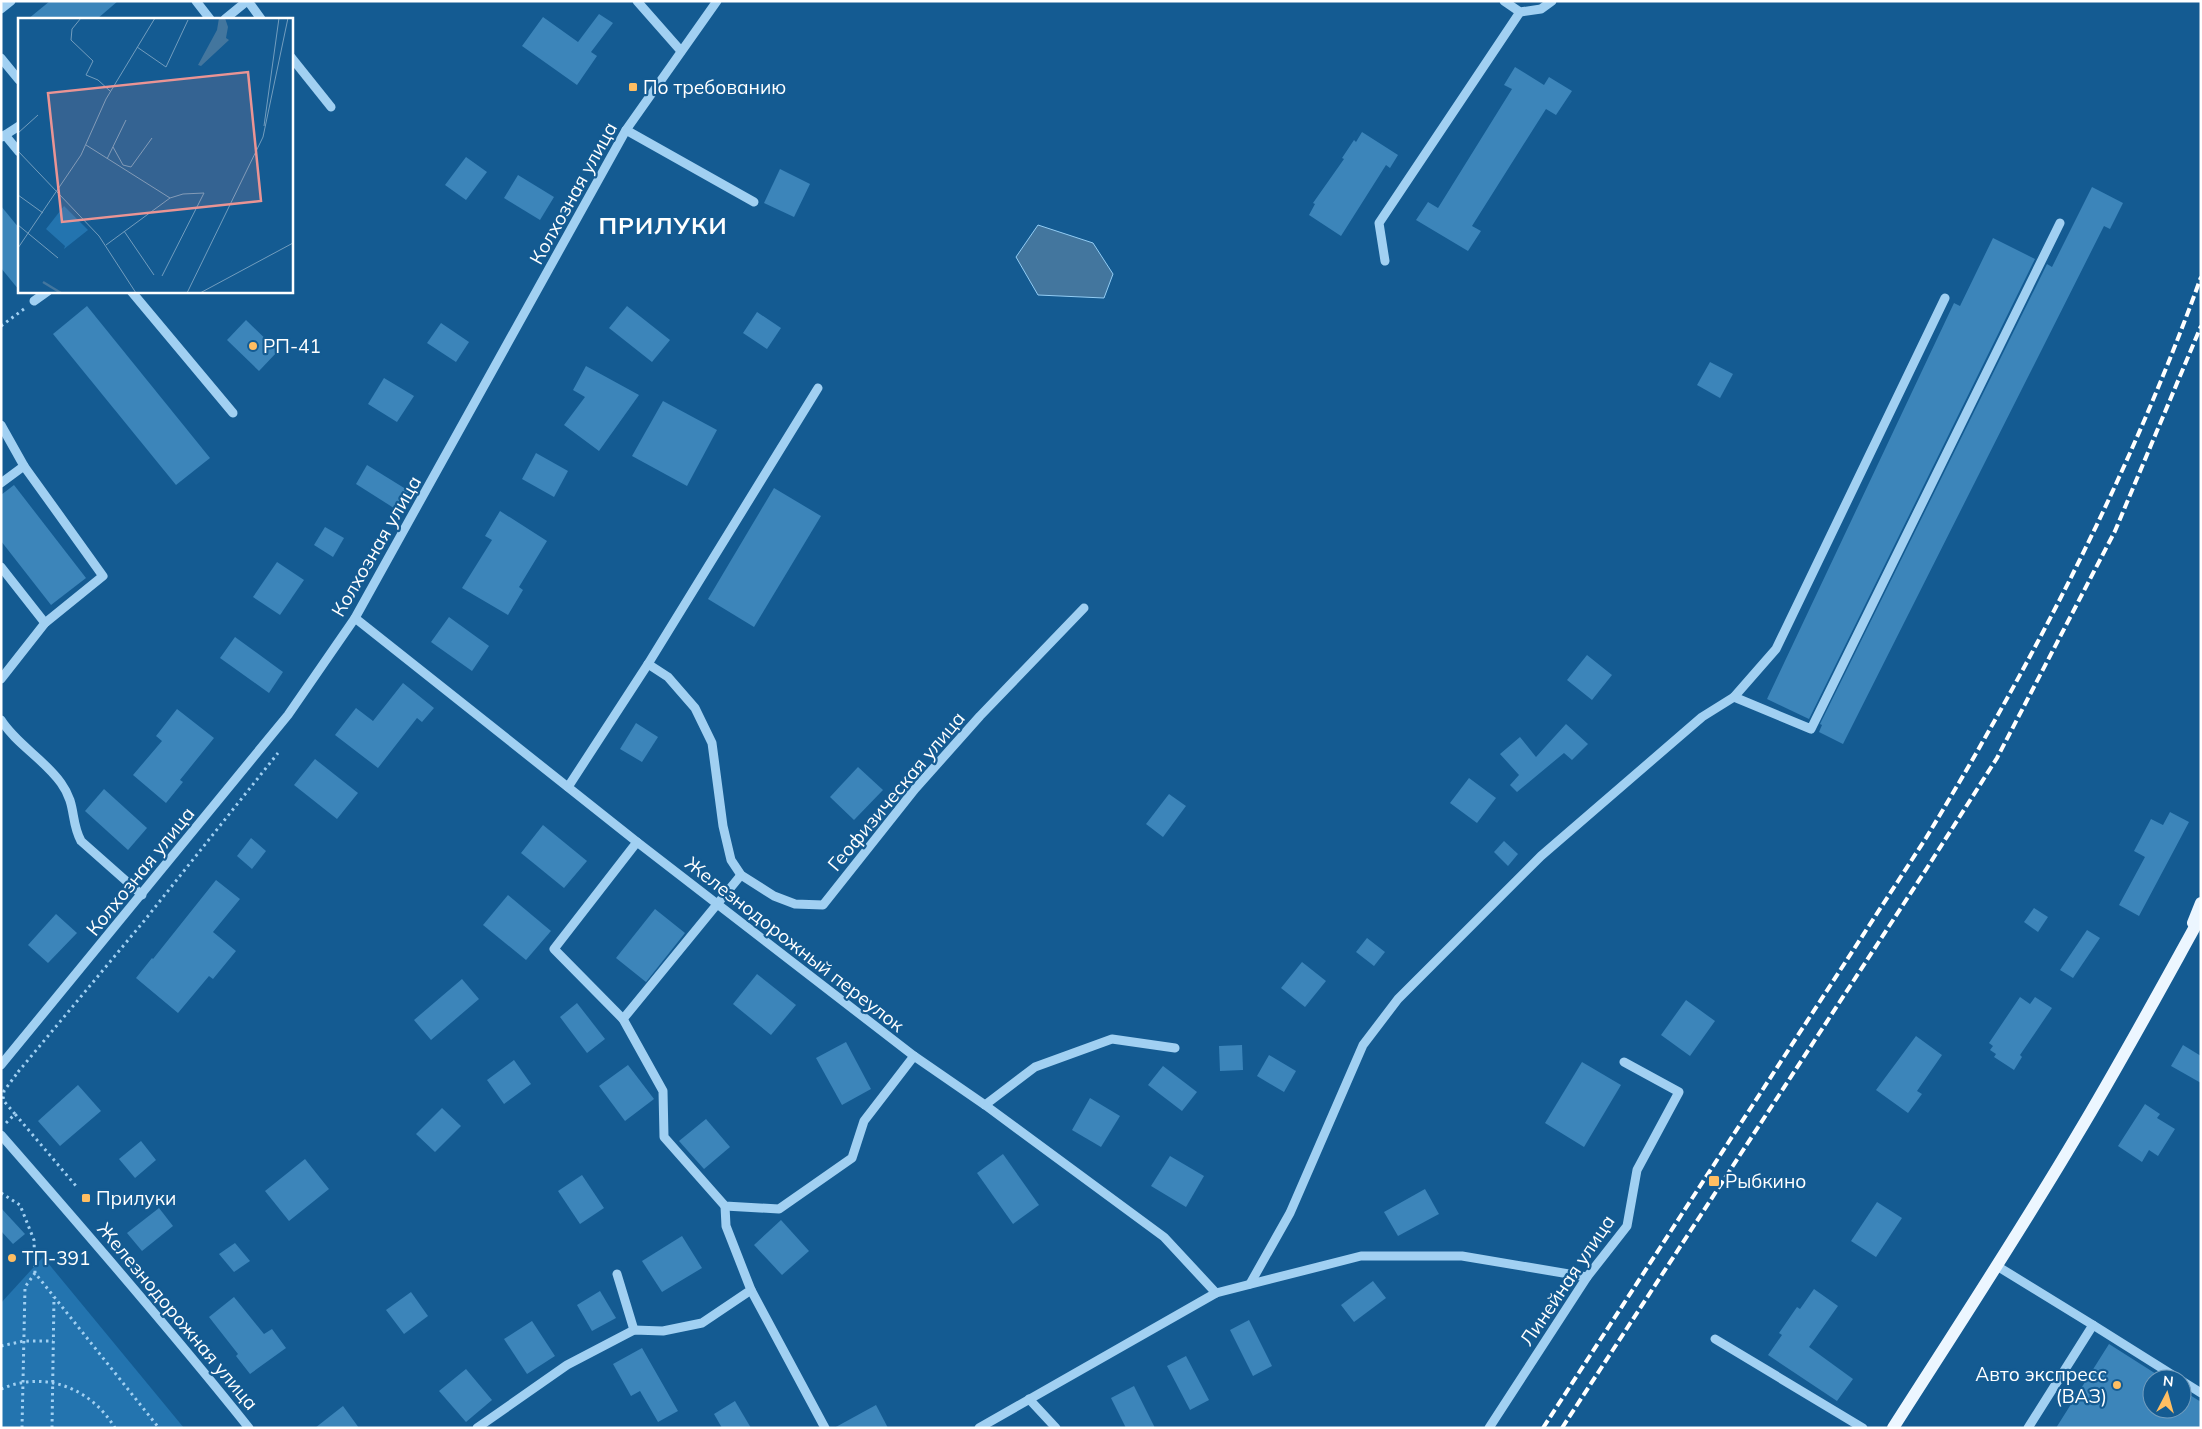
<svg xmlns="http://www.w3.org/2000/svg" width="2202" height="1429" viewBox="0 0 2202 1429" font-family="Mulish,sans-serif">
  <style>
    .green { fill: #2374af }
    .water { fill: #43769e; stroke: #93cdf5 }
    .building { fill: #3c85ba }
    .lines { fill: none; stroke-linecap: round; stroke-linejoin: round }
    .path { stroke: #a1d0f2; stroke-width: 3; stroke-dasharray: 2.5 4; stroke-linecap: butt }
    .minor { stroke: #a1d0f2; stroke-width: 9 }
    .major { stroke: #ecf6ff; stroke-width: 12 }
    .rail { stroke: #fff; stroke-width: 4; stroke-dasharray: 9 4; stroke-linecap: butt }
    .poi-dot { fill: #ffbe62; stroke: #145b92; stroke-width: 2 }
    .labels { text-anchor: middle; dominant-baseline: central; stroke-width: 4.5; stroke-linejoin: round; paint-order: stroke }
    .poi-label { font-size: 19px; fill: #fff; stroke: #145b92; text-anchor: start }
    .street-label { font-size: 19px; fill: #fff; stroke: #145b92 }
    .district-label { font-size: 24px; font-weight: bold; letter-spacing: 1px; fill: #fff; stroke: #145b92 }
    .inset-river { fill: none; stroke: #43769e; stroke-width: 2.5 }
    .inset-road { fill: none; stroke: #729dbe; stroke-width: 1 }
    .view { fill: #ea9494; fill-opacity: 0.15; stroke: #ea9494; stroke-width: 2.5 }
    .inset-edge { fill: none; stroke: #fff; stroke-width: 2.5 }
  </style>
  <rect width="100%" height="100%" fill="#145b92"/>
  <path class="green" d="M43 1257 184 1428H1V1303Z"/>
  <path class="water" d="M1038 225 1093 243 1113 274 1104 298 1038 295 1016 257Z"/>
  <g class="building">
    <path d="M50 1H118L97 19H28Z"/>
    <path d="M599 14 613 23 591 52 597 56 577 85 522 46 543 17 578 42Z"/>
    <path d="M1515 67 1544 85 1549 77 1572 91 1556 115 1546 109 1472 226 1481 231 1468 251 1416 220 1428 202 1438 208 1512 89 1504 85Z"/>
    <path d="M1362 132 1398 155 1390 168 1386 165 1341 236 1309 215 1315 204 1313 203 1344 159 1342 158 1354 140 1356 142Z"/>
    <path d="M466 157 487 172 466 200 445 185Z"/>
    <path d="M780 169 810 184 794 217 764 203Z"/>
    <path d="M518 175 554 197 540 220 504 198Z"/>
    <path d="M2092 187 2123 203 2110 229 2104 226 1843 744 1819 732 1822 725 1820 724 2047 264 2052 267Z"/>
    <path d="M1 206 19 228V290L1 268Z"/>
    <path d="M1993 238 2035 259 1809 719 1767 699 1954 303 1960 306Z"/>
    <path d="M87 306 210 458 176 485 53 334Z"/>
    <path d="M627 306 670 340 652 362 609 328Z"/>
    <path d="M757 312 781 328 767 349 743 333Z"/>
    <path d="M246 320 278 351 259 371 227 340Z"/>
    <path d="M441 323 469 342 456 362 427 343Z"/>
    <path d="M1710 362 1733 374 1720 398 1697 385Z"/>
    <path d="M586 366 639 395 599 451 564 425 585 397 573 390Z"/>
    <path d="M384 378 414 396 397 422 368 404Z"/>
    <path d="M663 401 717 430 687 486 632 456Z"/>
    <path d="M536 453 568 471 554 497 522 479Z"/>
    <path d="M367 465 409 491 397 510 356 484Z"/>
    <path d="M14 485 86 578 51 605 1 541V495Z"/>
    <path d="M774 488 821 516 754 627 708 599Z"/>
    <path d="M500 511 547 541 519 587 523 590 508 615 462 588 492 540 485 536Z"/>
    <path d="M325 527 344 538 333 557 314 545Z"/>
    <path d="M277 562 304 580 280 615 253 597Z"/>
    <path d="M449 617 489 646 472 671 431 642Z"/>
    <path d="M235 637 283 672 269 693 220 658Z"/>
    <path d="M1587 655 1612 675 1592 700 1567 680Z"/>
    <path d="M403 683 434 708 422 722 417 718 378 768 335 735 356 708 373 721Z"/>
    <path d="M177 709 214 738 180 780 183 782 166 803 133 775 162 741 156 736Z"/>
    <path d="M636 723 658 737 642 762 620 749Z"/>
    <path d="M1566 724 1588 744 1572 760 1564 753 1517 792 1510 785 1519 775 1500 754 1520 737 1536 757Z"/>
    <path d="M315 759 358 793 337 819 294 785Z"/>
    <path d="M858 767 883 790 854 820 830 797Z"/>
    <path d="M1469 778 1496 798 1477 823 1450 803Z"/>
    <path d="M104 789 147 828 128 850 85 811Z"/>
    <path d="M1169 794 1186 806 1163 837 1146 824Z"/>
    <path d="M2170 812 2189 822 2139 916 2119 905 2145 857 2134 851 2151 819 2163 825Z"/>
    <path d="M543 825 587 861 564 888 521 853Z"/>
    <path d="M251 838 266 851 252 869 237 856Z"/>
    <path d="M1504 841 1518 854 1508 866 1494 852Z"/>
    <path d="M216 880 240 899 213 932 236 951 213 979 209 976 178 1013 136 978 152 958 153 959Z"/>
    <path d="M508 895 551 931 526 960 483 925Z"/>
    <path d="M2034 908 2048 917 2038 932 2024 922Z"/>
    <path d="M655 909 685 933 646 982 616 958Z"/>
    <path d="M56 914 77 933 48 963 28 945Z"/>
    <path d="M2087 930 2100 938 2073 978 2060 970Z"/>
    <path d="M1367 938 1385 952 1374 966 1356 952Z"/>
    <path d="M1302 962 1326 981 1305 1007 1281 988Z"/>
    <path d="M757 974 796 1005 771 1035 733 1004Z"/>
    <path d="M462 979 479 999 431 1040 414 1020Z"/>
    <path d="M2020 997 2030 1004 2035 997 2052 1008 2020 1055 2022 1057 2014 1070 1994 1057 1996 1054 1990 1050 1993 1046 1989 1043Z"/>
    <path d="M1686 1000 1715 1021 1690 1056 1661 1035Z"/>
    <path d="M577 1003 605 1039 587 1053 560 1017Z"/>
    <path d="M1916 1036 1942 1055 1917 1091 1922 1094 1908 1113 1876 1090Z"/>
    <path d="M846 1042 871 1089 842 1105 816 1058Z"/>
    <path d="M1242 1045 1243 1070 1220 1071 1219 1046Z"/>
    <path d="M2183 1045 2201 1056V1083L2171 1066Z"/>
    <path d="M1269 1055 1296 1071 1284 1092 1257 1076Z"/>
    <path d="M514 1060 531 1084 504 1104 487 1080Z"/>
    <path d="M1582 1062 1621 1085 1584 1147 1545 1123Z"/>
    <path d="M628 1065 654 1099 625 1121 599 1086Z"/>
    <path d="M1163 1066 1197 1092 1182 1111 1148 1085Z"/>
    <path d="M78 1085 101 1111 60 1146 38 1121Z"/>
    <path d="M1090 1098 1120 1116 1101 1147 1072 1130Z"/>
    <path d="M2145 1104 2160 1114 2157 1118 2175 1129 2158 1156 2149 1150 2142 1162 2118 1146Z"/>
    <path d="M442 1108 461 1126 435 1152 416 1134Z"/>
    <path d="M706 1119 730 1147 704 1169 679 1141Z"/>
    <path d="M141 1141 156 1160 135 1178 119 1159Z"/>
    <path d="M1003 1154 1039 1205 1013 1224 977 1173Z"/>
    <path d="M1170 1156 1204 1176 1186 1207 1151 1186Z"/>
    <path d="M305 1159 329 1189 289 1221 265 1191Z"/>
    <path d="M582 1175 604 1208 580 1224 558 1191Z"/>
    <path d="M1425 1189 1439 1214 1398 1236 1384 1212Z"/>
    <path d="M1877 1202 1902 1218 1876 1257 1851 1241Z"/>
    <path d="M1 1208 25 1234 13 1244 1 1231Z"/>
    <path d="M159 1208 173 1226 142 1251 127 1233Z"/>
    <path d="M781 1220 809 1251 782 1275 754 1245Z"/>
    <path d="M682 1236 702 1268 662 1292 642 1261Z"/>
    <path d="M235 1243 250 1261 234 1272 219 1254Z"/>
    <path d="M1373 1281 1386 1298 1354 1322 1341 1305Z"/>
    <path d="M1814 1289 1838 1306 1809 1347 1853 1379 1837 1401 1768 1355 1782 1335 1779 1333 1797 1307 1800 1309Z"/>
    <path d="M600 1291 616 1318 592 1331 577 1305Z"/>
    <path d="M411 1292 428 1316 404 1334 386 1310Z"/>
    <path d="M234 1297 264 1334 272 1329 286 1348 250 1374 236 1356 238 1354 209 1317Z"/>
    <path d="M1249 1320 1272 1366 1253 1376 1230 1330Z"/>
    <path d="M532 1321 555 1356 527 1374 504 1339Z"/>
    <path d="M2109 1344 2164 1379H2152V1409H2182V1390L2201 1402V1428H2056Z"/>
    <path d="M642 1348 678 1411 658 1422 640 1391 631 1396 613 1364Z"/>
    <path d="M1186 1356 1209 1400 1190 1410 1167 1366Z"/>
    <path d="M466 1369 492 1400 466 1422 439 1391Z"/>
    <path d="M1134 1386 1155 1428H1126L1111 1398Z"/>
    <path d="M735 1401 751 1428H722L714 1414Z"/>
    <path d="M876 1405 888 1428H834Z"/>
    <path d="M343 1406 359 1428H315Z"/>
  </g>
  <g class="lines">
    <g class="path">
      <path d="M1 326 24 309"/>
      <path d="M18 1072 144 921 278 753"/>
      <path d="M15 1114 3 1100 4 1091 18 1072"/>
      <path d="M6 1123 15 1114 76 1186"/>
      <path d="M1 1193 20 1205 34 1240 35 1273 159 1428"/>
      <path d="M1 1346 24 1341H53"/>
      <path d="M1 1389C45 1370 91 1388 115 1428"/>
      <path d="M22 1428 25 1287 35 1273"/>
      <path d="M52 1428 54 1297"/>
    </g>
    <g class="minor">
      <path d="M196 1 210 19"/>
      <path d="M248 1 261 19"/>
      <path d="M637 1 681 51"/>
      <path d="M1504 1 1520 12 1541 9 1552 1"/>
      <path d="M1 9 11 1"/>
      <path d="M225 19 247 1"/>
      <path d="M291 57 331 107"/>
      <path d="M1 58 19 80"/>
      <path d="M626 130 754 202"/>
      <path d="M5 135 19 152"/>
      <path d="M2 137 19 126"/>
      <path d="M1385 261 1379 223 1520 12"/>
      <path d="M131 291 233 413"/>
      <path d="M34 301 48 291"/>
      <path d="M1 425 24 466 103 576 45 623 1 679"/>
      <path d="M1 483 24 466"/>
      <path d="M1 567 45 623"/>
      <path d="M355 618 637 842 914 1056 985 1105 1164 1237 1216 1293"/>
      <path d="M648 664 668 677 695 708 712 743 723 826 731 860 741 875 774 896 795 904 823 905 915 789 980 716 1084 608"/>
      <path d="M1734 697 1811 729 2060 223"/>
      <path d="M1 720C16 744 44 759 61 783 77 805 70 821 81 841L142 895"/>
      <path d="M568 787 648 664 818 388"/>
      <path d="M637 842 554 949 623 1019 663 1091 664 1137 725 1206 779 1209 852 1158 864 1121 914 1056"/>
      <path d="M623 1019 741 875"/>
      <path d="M1 1065 288 715 355 618 626 130 717 1"/>
      <path d="M985 1105 1035 1067 1112 1039 1175 1048"/>
      <path d="M1 1135C86 1232 169 1328 249 1428"/>
      <path d="M1997 1266 2093 1325 2028 1428"/>
      <path d="M617 1274 634 1330"/>
      <path d="M1250 1284 1290 1213 1363 1045 1398 999 1541 856 1702 717 1734 697 1776 649 1945 298"/>
      <path d="M751 1290 825 1428"/>
      <path d="M2093 1325 2179 1379"/>
      <path d="M1715 1339 1863 1428"/>
      <path d="M2182 1381 2201 1393"/>
      <path d="M1029 1399 1056 1428"/>
      <path d="M477 1428 567 1365 634 1330 663 1331 702 1323 751 1290 726 1226 725 1206"/>
      <path d="M979 1428 1216 1293 1361 1256H1462L1587 1277"/>
      <path d="M1489 1428 1587 1277 1627 1226 1637 1170 1679 1092 1624 1062"/>
    </g>
    <g class="major">
      <path d="M2193 923 2201 903"/>
      <path d="M1893 1428C1955 1331 2018 1235 2076 1137 2120 1064 2160 990 2201 916"/>
    </g>
    <g class="rail">
      <path d="M1543 1428 1926 838C2034 660 2130 474 2201 277"/>
      <path d="M1562 1428 1927 868 1997 758 2115 531 2201 326"/>
    </g>
  </g>
  <g class="poi-dot">
    <rect x="628" y="82" width="10" height="10" rx="2.5"/>
    <circle cx="253" cy="346" r="5"/>
    <rect x="1708" y="1175" width="12" height="12" rx="2.5"/>
    <rect x="81" y="1193" width="10" height="10" rx="2.5"/>
    <circle cx="12" cy="1258" r="5"/>
    <circle cx="2117" cy="1385" r="5"/>
  </g>
  <g class="labels">
    <g class="poi-label">
      <text x="643" y="87">По требованию</text>
      <text x="263" y="346">РП-41</text>
      <text x="1725" y="1181">Рыбкино</text>
      <text x="96" y="1198">Прилуки</text>
      <text x="22" y="1258">ТП-391</text>
      <text x="2107" y="1374" text-anchor="end">Авто экспресс<tspan x="2107" dy="22">(ВАЗ)</tspan></text>
    </g>
    <g class="street-label">
      <text transform="translate(573 193) rotate(-61)">Колхозная улица</text>
      <text transform="translate(376 546) rotate(-60)">Колхозная улица</text>
      <text transform="translate(896 791) rotate(-50)">Геофизическая улица</text>
      <text transform="translate(140 871) rotate(-51)">Колхозная улица</text>
      <text transform="translate(795 944) rotate(38)">Железнодорожный переулок</text>
      <text transform="translate(1567 1280) rotate(-56)">Линейная улица</text>
      <text transform="translate(178 1316) rotate(50)">Железнодорожная улица</text>
    </g>
    <g class="district-label">
      <text x="663" y="225">ПРИЛУКИ</text>
    </g>
  </g>
  <g transform="translate(18 18)">
    <rect width="275" height="275" fill="#145b92"/>
    <path d="M46 188 70 212 46 231 47 228 28 211Z" fill="#2374af"/>
    <path d="M201 0H207L210 9 208 20 211 22 183 48 180 47 199 12Z" fill="#43769e"/>
    <path class="inset-river" d="M25 264 43 275"/>
    <path class="inset-road" d="M63 0 54 11 53 22 75 43 68 57 80 62 92 73M119 29 148 49 170 2M246 108 261 0M0 115 20 97M68 127 152 180M95 129 105 147M0 133 81 218 118 275M89 141 108 102M105 147 113 149 134 120M0 177 25 195M0 207 40 240M106 213 136 257M88 227 152 180 165 176 186 175 144 258M0 230 63 137 88 81 137 0M169 275 245 119 270 0M182 275 275 225"/>
    <path class="view" d="M230 54 243 183 44 204 30 75Z"/>
    <rect width="275" height="275" class="inset-edge"/>
  </g>
  <rect width="2202" height="1429" fill="none" stroke="#ffffff" stroke-width="5"/>
  <g transform="translate(2167 1394) rotate(6)"><circle r="24" fill="#145b92" stroke="#729dbe"/>
  <path d="M0-4L9 19L0 12L-9 19Z" fill="#ffbe62"/>
  <text y="-8" font-size="14" font-weight="bold" text-anchor="middle" fill="#ffffff">N</text>
  </g>
</svg>
